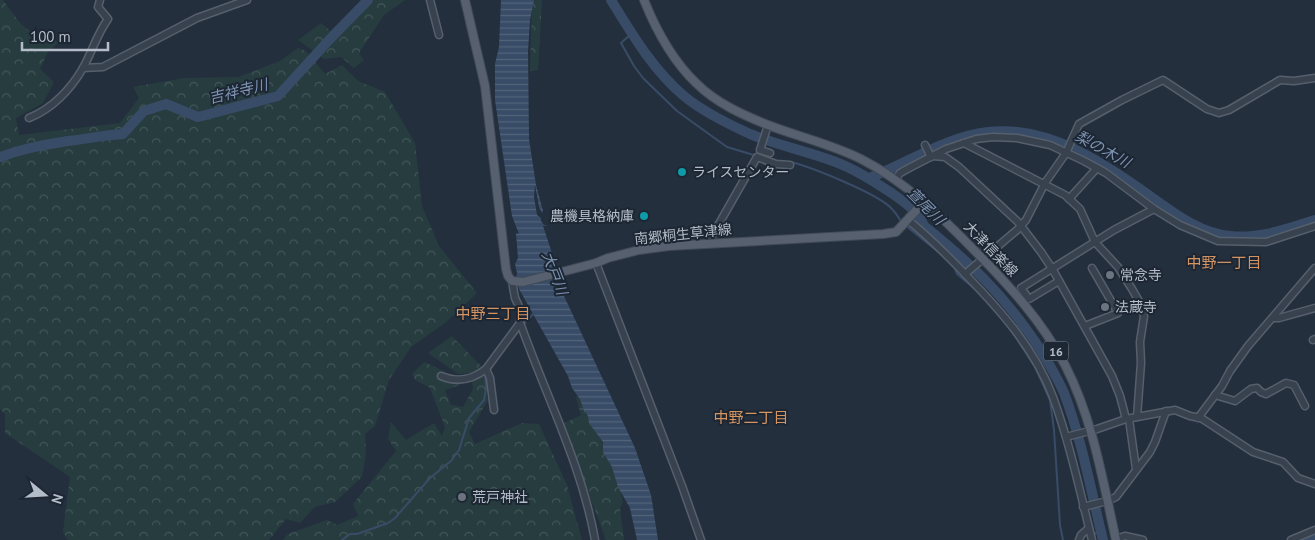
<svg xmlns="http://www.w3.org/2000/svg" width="1315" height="540" viewBox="0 0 1315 540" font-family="'PT Sans','Noto Sans JP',sans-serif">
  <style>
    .forest { fill: url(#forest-crowns) }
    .water { fill: url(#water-rules) }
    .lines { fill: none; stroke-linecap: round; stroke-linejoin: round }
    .stream { stroke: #394c67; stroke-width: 2 }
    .river { stroke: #394c67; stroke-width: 10 }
    .minor-casing { stroke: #565f6c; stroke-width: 9 }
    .major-casing { stroke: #414a57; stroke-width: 10 }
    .minor { stroke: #38414e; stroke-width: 6 }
    .major { stroke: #56606e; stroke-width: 8 }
    .culture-dot { fill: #0f9aa8; stroke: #1d2633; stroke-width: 2 }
    .worship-dot { fill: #6b7280; stroke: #1d2633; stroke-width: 2 }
    .labels { text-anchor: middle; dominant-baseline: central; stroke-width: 4; stroke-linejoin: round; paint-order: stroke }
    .shield { fill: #1d2633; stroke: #878f9c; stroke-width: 1 }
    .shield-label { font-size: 12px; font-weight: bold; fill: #b4bcc9 }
    .poi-label { font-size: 14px; fill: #b4bcc9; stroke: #1d2633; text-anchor: start }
    .street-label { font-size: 14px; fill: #b4bcc9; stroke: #1d2633 }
    .water-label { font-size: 15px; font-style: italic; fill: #7c92b1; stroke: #1d2633 }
    .neighbourhood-label { font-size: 15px; fill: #d59563; stroke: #1d2633 }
  </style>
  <defs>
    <pattern id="forest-crowns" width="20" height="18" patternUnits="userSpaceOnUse" patternTransform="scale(1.25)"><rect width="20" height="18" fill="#263c3f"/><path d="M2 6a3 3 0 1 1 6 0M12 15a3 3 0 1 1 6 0" fill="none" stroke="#435659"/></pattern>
    <pattern id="water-rules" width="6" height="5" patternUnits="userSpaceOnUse" patternTransform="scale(1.25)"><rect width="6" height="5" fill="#394c67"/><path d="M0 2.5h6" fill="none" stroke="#53647b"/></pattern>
  </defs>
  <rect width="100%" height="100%" fill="#242f3e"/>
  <g class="forest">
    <path d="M0 0H3C17 18 25 37 50 35L58 43 48 52 40 69 54 82 43 103 16 118 19 135 120 123 139 98 133 87 184 78 238 77 280 61 298 48 306 51 325 74 342 65 358 81 385 92 415 143 422 206 439 246 477 293 445 323 411 347 389 380 375 426 365 434 366 454 362 477 335 502 315 507 300 523 286 519 269 540H68L63 532 70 477 5 433V414L0 409Z"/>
    <path d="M368 0H405L384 15 359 53 364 60 354 68 341 57 324 59 298 40 321 23 337 37Z"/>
    <path d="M532 0H542L538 70 530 71Z"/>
    <path d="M452 336 482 367 488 400 469 432 475 444 522 423 539 424 567 485 582 540H283L288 534 327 520 337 525 358 516 353 504 396 451 388 439 391 422 406 440 434 423 442 436 445 427 430 388 415 380 412 374 424 362 452 375 460 385 445 390 451 405 463 407 473 389 471 373 458 374 428 353Z"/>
    <path d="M581 394 617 476 623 502 620 508 624 540H606L563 424 581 415 576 397Z"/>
  </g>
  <path class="water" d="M501 0H534L530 20 528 52 529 139 536 185 543 211 542 213 539 207 535 185 534 197 537 215 541 218V221L544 225 548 226H543L557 268V281L635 448 651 495 658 540H637L630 508 618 487 612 467 603 452V442L589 423 588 416 583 408 580 399 572 388 568 376 519 289 516 279 517 273 515 264 518 258 516 233 519 234 512 216 495 100V64L499 47Z"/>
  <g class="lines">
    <g class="stream">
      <path d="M631 34 621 43 634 66 643 78 677 111 727 147 757 156"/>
      <path d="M791 162C811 167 879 194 892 209 896 213 898 217 901 221"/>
      <path d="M905 225 942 255"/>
      <path d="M954 266 957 274 976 290"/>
      <path d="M522 326 534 313"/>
      <path d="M1013 333 1035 367 1050 400 1054 430 1060 525 1063 540"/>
      <path d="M342 540 350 534H357L388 523 395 518 430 478 451 461 459 450 469 418 484 400 486 389 485 375"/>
      <path d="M1089 540 1100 529"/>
    </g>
    <g class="river">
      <path d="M611 0C632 34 653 70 684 96 703 112 728 124 750 134 777 145 806 151 833 161 855 169 873 181 893 194 904 202 919 212 924 226 969 262 1001 292 1034 340 1045 357 1056 375 1064 393 1082 440 1091 491 1103 540"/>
      <path d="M0 157C23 148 45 145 68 141 87 139 104 135 123 134L144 111 166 104 198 117 278 96 330 39 368 0"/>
      <path d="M869 178C908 163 945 137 988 132 1048 125 1104 163 1150 196 1174 213 1199 233 1230 236 1260 239 1287 229 1315 220"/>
      <path d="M1306 540 1315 536"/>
    </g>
    <defs>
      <g id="minor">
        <path d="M430 0 439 35"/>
        <path d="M83 68 103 67 197 18 247 0"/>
        <path d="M29 118C52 109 71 89 83 68 92 52 97 34 108 19L98 7 100 0"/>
        <path d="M768 125 760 150 770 153"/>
        <path d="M964 143 1065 195 1080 209 1095 242 1118 267 1132 289 1140 303 1144 316 1140 342 1141 363 1137 417"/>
        <path d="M925 145 931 157"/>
        <path d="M933 156 945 157 959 167 1018 222 1041 252 1053 270 1112 376 1120 396 1126 419"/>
        <path d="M895 180 900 173 911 167 946 149 976 139 993 137 1017 138 1050 145 1084 161 1106 173 1154 209 1180 225 1218 241 1266 242 1315 226"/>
        <path d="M1069 199 1097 168"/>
        <path d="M908 220C929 237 947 255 966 275 1001 311 1035 349 1053 397 1070 444 1080 492 1092 540"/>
        <path d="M708 243 757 157 776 164 790 165"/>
        <path d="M596 263 682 486 701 540"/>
        <path d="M965 274 1017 230 1026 220 1045 183 1066 153 1079 124 1122 100 1163 80 1207 109 1219 113 1229 110 1280 80 1294 81 1315 78"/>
        <path d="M512 281 515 298 521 311 520 323 522 328C547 398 582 466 595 540"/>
        <path d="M1059 281 1029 299 1021 288 1114 230 1154 209"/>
        <path d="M1273 318H1279L1315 308"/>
        <path d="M1085 326 1118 313 1092 268"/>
        <path d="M1313 340 1315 339"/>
        <path d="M441 376C458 383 472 380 486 369"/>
        <path d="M1215 395 1235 401 1251 389 1257 388 1261 392 1266 394 1286 383 1294 385 1305 406"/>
        <path d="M494 410 490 378 486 369 520 323"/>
        <path d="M1198 418 1222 386 1230 371 1248 346 1315 268"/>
        <path d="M1129 419 1136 469"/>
        <path d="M1066 437 1097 429 1126 419 1175 410 1190 416 1201 418 1253 452 1283 462 1298 478 1315 484"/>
        <path d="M1083 507 1107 501 1116 497 1150 452 1155 442 1166 411"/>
        <path d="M1116 539 1125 536 1143 540"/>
        <path d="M1079 540 1081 535 1089 528"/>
        <path d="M1291 540 1315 530"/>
      </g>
      <g id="major">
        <path d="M465 0 485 86 506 269 508 276 512 281 523 282 596 263 608 258 639 250 669 246 883 234 896 232 924 202"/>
        <path d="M644 0C656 30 673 61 696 83 716 103 743 115 768 125 799 137 831 144 861 159 904 181 940 215 973 249 1008 284 1042 321 1065 365 1093 419 1103 482 1116 540"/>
      </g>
    </defs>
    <use href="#minor" class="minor-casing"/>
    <use href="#major" class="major-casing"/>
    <use href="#minor" class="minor"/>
    <use href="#major" class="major"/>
  </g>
  <g class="culture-dot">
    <circle cx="682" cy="172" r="5"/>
    <circle cx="644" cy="216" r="5"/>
  </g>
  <g class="worship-dot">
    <circle cx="1110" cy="275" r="5"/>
    <circle cx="1105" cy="307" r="5"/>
    <circle cx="462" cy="497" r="5"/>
  </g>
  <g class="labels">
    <rect class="shield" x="1043.5" y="341.5" width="25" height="19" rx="4"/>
    <g class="shield-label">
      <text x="1056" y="351">16</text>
    </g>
    <g class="poi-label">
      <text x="692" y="172">ライスセンター</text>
      <text x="634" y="216" text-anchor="end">農機具格納庫</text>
      <text x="1120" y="275">常念寺</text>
      <text x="1115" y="307">法蔵寺</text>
      <text x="472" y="497">荒戸神社</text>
    </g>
    <g class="street-label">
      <text transform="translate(683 234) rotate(-6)">南郷桐生草津線</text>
      <text transform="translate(991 249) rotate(46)">大津信楽線</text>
    </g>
    <g class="water-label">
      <text transform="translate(238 91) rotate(-14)">吉祥寺川</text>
      <text transform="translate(1103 149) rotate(29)">梨の木川</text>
      <text transform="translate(926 206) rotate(45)">萱尾川</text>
      <text transform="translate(555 273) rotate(69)">大戸川</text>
    </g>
    <g class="neighbourhood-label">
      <text x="1224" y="262">中野一丁目</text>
      <text x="493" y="313">中野三丁目</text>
      <text x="751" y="417">中野二丁目</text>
    </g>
  </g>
  <g transform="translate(45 495) rotate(108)" stroke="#1d2633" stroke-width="4" paint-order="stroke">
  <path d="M0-4L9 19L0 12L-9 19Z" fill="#b4bcc9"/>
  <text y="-8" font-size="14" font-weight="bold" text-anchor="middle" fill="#b4bcc9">N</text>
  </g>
  <path d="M22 42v8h86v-8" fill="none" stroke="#b4bcc9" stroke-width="2.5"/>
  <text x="30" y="42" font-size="15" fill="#b4bcc9" stroke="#1d2633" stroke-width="4" paint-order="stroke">100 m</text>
</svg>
